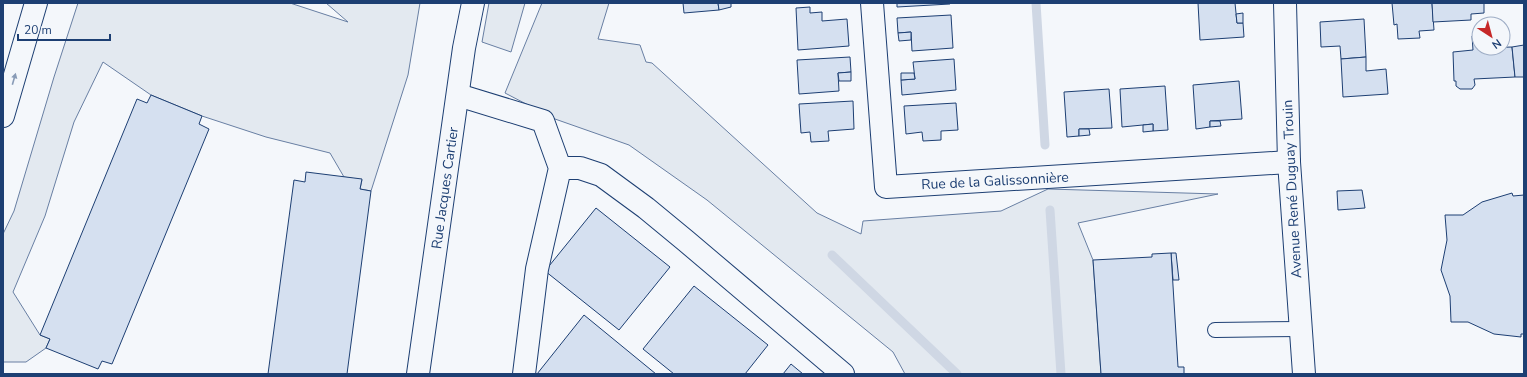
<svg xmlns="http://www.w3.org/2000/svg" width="1527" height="377" viewBox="0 0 1527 377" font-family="'Nunito Sans',sans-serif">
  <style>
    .green { fill: #e3e9f0; stroke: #687fa3 }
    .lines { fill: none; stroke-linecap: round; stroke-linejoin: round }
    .stream { stroke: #cfd7e4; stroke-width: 9 }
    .building { fill: #d5e0f0; stroke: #1d3f73 }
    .service-casing { stroke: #1d3f73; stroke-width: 16 }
    .minor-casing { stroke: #1d3f73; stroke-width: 24 }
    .secondary-casing { stroke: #1d3f73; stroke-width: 24 }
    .service { stroke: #f4f7fb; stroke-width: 14 }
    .minor { stroke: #f4f7fb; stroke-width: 22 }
    .secondary { stroke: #f4f7fb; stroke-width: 22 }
    .oneway { fill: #889bb7 }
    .labels { text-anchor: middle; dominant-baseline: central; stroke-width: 3; stroke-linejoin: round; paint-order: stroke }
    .street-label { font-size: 14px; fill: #1d3f73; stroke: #f4f7fb }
  </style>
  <rect width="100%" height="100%" fill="#f4f7fb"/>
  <g class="green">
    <path d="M78 3H290L348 22 326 3H420L408 75 371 191 360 189 362 180 344 177 330 153 266 137 202 116 151 95 103 62 74 122 45 216 13 292 40 335 50 339 46 348 26 362H3V234L14 211 54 77Z"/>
    <path d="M489 3H525L511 52 482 42Z"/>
    <path d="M542 3H609L598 39 640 45 646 62 652 63 817 213 861 234 863 221 1001 211 1048 189 1218 194 1078 223 1093 260 1101 374H905L893 352 707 200 629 145 555 119 505 93Z"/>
  </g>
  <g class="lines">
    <g class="stream">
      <path d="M1036 3 1045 145"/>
      <path d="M1050 210 1061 374"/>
      <path d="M832 255 957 374"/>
    </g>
  </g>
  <g class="building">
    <path d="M683 3H718L719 10 684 13Z"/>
    <path d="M718 3H731V7L719 10Z"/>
    <path d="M897 3H950V4L897 7Z"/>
    <path d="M1198 3H1235L1237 23H1243L1244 37 1200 40Z"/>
    <path d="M1392 3H1432L1434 30 1419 31 1420 38 1398 39 1397 24 1394 25Z"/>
    <path d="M1432 3H1484V13L1471 14V20L1433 22Z"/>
    <path d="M810 7V13L822 12V21L847 19 849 46 798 50 796 8Z"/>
    <path d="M1243 13V23H1237L1236 14Z"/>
    <path d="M951 15 953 48 912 51 911 32 898 33 897 18Z"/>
    <path d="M1364 19 1366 57 1341 59 1340 46 1321 47 1320 22Z"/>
    <path d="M911 32V40L899 41 898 33Z"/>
    <path d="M1479 35V48L1512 47 1515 77 1474 79 1475 85 1472 89H1460L1456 86V81H1454L1453 52 1473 50 1472 36Z"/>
    <path d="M1524 45V77H1515L1512 47Z"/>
    <path d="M850 57 851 72 838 73 839 91 799 94 797 60Z"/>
    <path d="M1366 57V71L1386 69 1388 94 1343 97 1341 59Z"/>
    <path d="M954 59 956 90 902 95 901 80 915 79 913 62Z"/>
    <path d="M851 72V81H839L838 73Z"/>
    <path d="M901 73H914L915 79 901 80Z"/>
    <path d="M1239 81 1242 119 1210 121V127L1196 129 1193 85Z"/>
    <path d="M1165 86 1168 130 1153 131V124L1122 127 1120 89Z"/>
    <path d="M1109 89 1112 128 1079 129V136L1067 137 1064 92Z"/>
    <path d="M151 95 202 116 199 124 209 129 112 364 102 361 98 369 46 348 50 339 40 335 137 99 147 103Z"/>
    <path d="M853 101 854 129 828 131 829 141 811 142 810 132 801 133 799 104Z"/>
    <path d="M956 103 958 130 941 131V140L923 141 922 132 906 134 904 106Z"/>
    <path d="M1210 121H1220L1221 126 1210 127Z"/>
    <path d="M1153 124V131L1143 132V125Z"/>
    <path d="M1079 129H1089L1090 135 1079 136Z"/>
    <path d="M306 172 362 179 360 189 371 191 347 374H268L294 180 305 182Z"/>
    <path d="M1362 190 1365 208 1338 210 1337 191Z"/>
    <path d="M1512 193 1513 196 1524 195V334H1521V337L1494 334 1468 322H1451L1450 296 1441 270 1447 240 1445 215H1463L1482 202Z"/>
    <path d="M596 208 670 267 619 330 545 271Z"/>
    <path d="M1171 253H1176L1179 280H1173Z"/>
    <path d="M1171 253 1178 367H1184V374H1101L1093 260 1152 257V254Z"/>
    <path d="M694 286 768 345 745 374H674L643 349Z"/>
    <path d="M584 315 656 374H537Z"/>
    <path d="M791 364 803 374H783Z"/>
  </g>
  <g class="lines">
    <defs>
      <path id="service" d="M1215 330 1301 329"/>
      <g id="minor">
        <path d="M872 3 886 187 1289 162"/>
        <path d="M1285 3 1289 162 1304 374"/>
        <path d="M458 95 543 121 560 168 537 269 524 374"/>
        <path d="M560 168H580L601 175 646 208 686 241 843 374"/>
        <path d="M418 374 464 48 473 3"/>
      </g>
      <path id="secondary" d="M3 116 36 3"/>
    </defs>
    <use href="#service" class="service-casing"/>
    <use href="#minor" class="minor-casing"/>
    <use href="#secondary" class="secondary-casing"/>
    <use href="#service" class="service"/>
    <use href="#minor" class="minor"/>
    <use href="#secondary" class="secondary"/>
  </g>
  <defs><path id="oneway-solid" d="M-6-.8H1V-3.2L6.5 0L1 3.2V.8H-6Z"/></defs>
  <use class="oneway" href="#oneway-solid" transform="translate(14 79) rotate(-74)"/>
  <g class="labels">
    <g class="street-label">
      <text transform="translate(995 181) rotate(-3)">Rue de la Galissonnière</text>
      <text transform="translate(445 188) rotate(-82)">Rue Jacques Cartier</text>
      <text transform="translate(1292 189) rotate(-93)">Avenue René Duguay Trouin</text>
    </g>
  </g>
  <rect width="1527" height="377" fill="none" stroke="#1d3f73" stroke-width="8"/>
  <g transform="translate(1491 36) rotate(144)"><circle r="19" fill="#f4f7fb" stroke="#9eadc5"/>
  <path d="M0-3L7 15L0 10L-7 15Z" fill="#c62828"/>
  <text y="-6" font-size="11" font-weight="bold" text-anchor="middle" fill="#1d3f73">N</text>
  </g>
  <path d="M18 34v6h92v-6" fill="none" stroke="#1d3f73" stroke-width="2"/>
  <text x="24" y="34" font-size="12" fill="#1d3f73" stroke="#f4f7fb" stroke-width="3" paint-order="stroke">20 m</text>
</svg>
